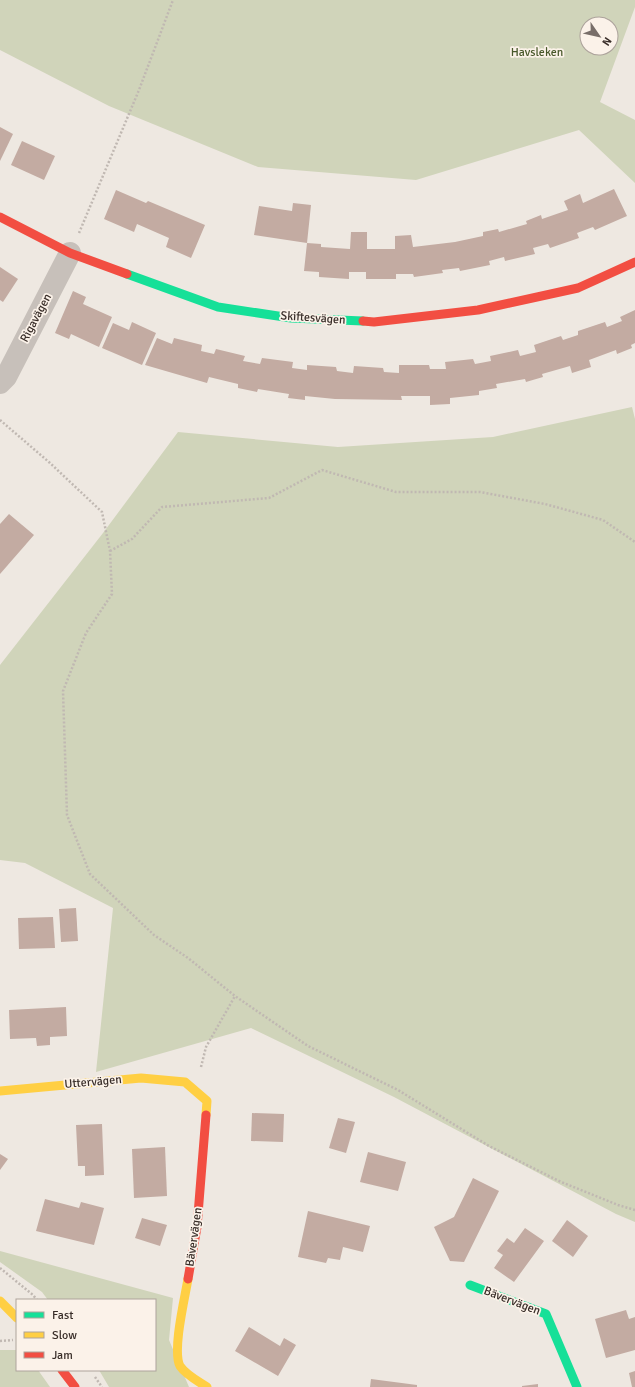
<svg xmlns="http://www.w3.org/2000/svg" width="635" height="1387" viewBox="0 0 635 1387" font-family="Signika,sans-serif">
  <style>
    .green { fill: #d0d4ba; fill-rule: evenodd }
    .building { fill: #c3aba2 }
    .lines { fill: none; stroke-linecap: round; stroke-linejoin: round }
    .path { stroke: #c0b8b2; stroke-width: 2.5; stroke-dasharray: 2 2; stroke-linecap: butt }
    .street { stroke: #c7c0ba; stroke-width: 22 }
    .fast { stroke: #16e098; stroke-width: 9 }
    .slow { stroke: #ffcf43; stroke-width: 9 }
    .jam { stroke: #f24e42; stroke-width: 9 }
    .labels { text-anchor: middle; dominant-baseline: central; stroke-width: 3.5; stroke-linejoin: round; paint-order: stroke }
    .park-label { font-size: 12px; fill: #48582a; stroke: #fbf2e9 }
    .street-label { font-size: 12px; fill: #382d28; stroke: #fbf2e9 }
  </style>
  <rect width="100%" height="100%" fill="#eee8e1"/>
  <g class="green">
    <path d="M0 0H635V7L600 102 635 120V183L579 130 416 180 258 167 109 106 0 50ZM587 24H611V48H587Z"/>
    <path d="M632 407 635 419V1222L616 1214 394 1097 251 1028 96 1072 113 908 25 863 0 860V665L103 533 178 432 338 447 493 437Z"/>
    <path d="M0 1251 173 1298 169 1340 189 1387H109L99 1370H155V1300H48L42 1292 0 1262Z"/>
    <path d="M0 1350H17V1370H38L50 1387H0Z"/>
  </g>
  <g class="building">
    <path d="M0 127 13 134 0 161Z"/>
    <path d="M22 141 55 156 44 180 11 165Z"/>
    <path d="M614 189 627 216 595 230 593 227 577 233 579 238 550 248 548 244 533 248 535 254 505 261 504 257 489 261 490 265 460 271 459 268 442 270 443 273 414 277 413 274H396V279H366V272H349V279L319 277V272L304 271 307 243 321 244V247L350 249 351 232H367V249H395V236L411 235 413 247 455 242 483 236V232L498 229 499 232 527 224 526 221 541 215 542 219 568 210 564 201 580 194 583 203Z"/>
    <path d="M116 190 146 203 148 201 205 225 191 258 166 247 169 238 137 224 134 232 104 219Z"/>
    <path d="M293 203 311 205 307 243 254 235 259 206 292 211Z"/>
    <path d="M0 267 18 279 3 302 0 300Z"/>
    <path d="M73 291 86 297 83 304 112 317 99 347 71 334 69 339 55 333Z"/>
    <path d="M635 310V343L631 345 632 348 617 354 616 350 589 360 591 367 572 373 570 366 542 374 543 377 526 382 525 379 496 384 497 388 479 391V395L450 398V404L430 405V396H401L402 400 335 399 305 396V400L288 398 289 394 258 389 257 392 238 388V384L209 377 207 383 145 365 157 338 172 344 174 338 202 345 201 351 214 354 216 349 245 356 243 361 260 364 262 358 293 362 292 368 307 370V365L336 367 337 371 353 373 354 366 383 368 384 372 399 373V365H429L430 369H446L445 362 473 359 475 364 491 361 490 356 518 350 520 356 536 352 534 345 561 336 563 340 578 335V331L605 322 607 327 622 321 620 317Z"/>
    <path d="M132 322 156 333 142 365 102 348 113 323 129 330Z"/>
    <path d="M9 514 34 535 0 574V524Z"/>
    <path d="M76 908 78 941 61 942 59 909Z"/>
    <path d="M53 917 55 948 19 949 18 918Z"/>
    <path d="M66 1007 67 1036 50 1037V1045L37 1046 36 1038 10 1039 9 1010Z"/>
    <path d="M252 1113 284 1114 283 1142 251 1141Z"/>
    <path d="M338 1118 355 1122 346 1153 329 1148Z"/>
    <path d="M102 1124 104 1175 85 1176V1166H78L76 1125Z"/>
    <path d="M165 1147 167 1196 134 1198 132 1149Z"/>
    <path d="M368 1152 406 1162 398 1191 360 1182Z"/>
    <path d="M0 1154 8 1159 0 1170Z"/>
    <path d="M473 1178 499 1191 464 1262 450 1261 434 1227 454 1217Z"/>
    <path d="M45 1199 79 1208 81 1202 104 1208 94 1245 36 1231Z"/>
    <path d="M308 1211 370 1226 363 1252 343 1247 340 1260 328 1258 326 1263 298 1257Z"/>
    <path d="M142 1218 167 1225 160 1246 135 1238Z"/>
    <path d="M567 1220 588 1236 573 1257 552 1241Z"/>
    <path d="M525 1228 544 1241 514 1282 494 1268 503 1255 497 1251 507 1238 514 1243Z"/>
    <path d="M626 1310 629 1319 635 1317V1350L606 1358 595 1319Z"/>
    <path d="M249 1327 280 1346 284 1338 296 1345 278 1376 235 1351Z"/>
    <path d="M635 1371V1387H632L629 1373Z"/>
    <path d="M371 1379 417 1385V1387H370Z"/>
    <path d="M538 1384V1387H522V1386Z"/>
  </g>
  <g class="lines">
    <g class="path">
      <path d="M79 233 139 90 173 0"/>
      <path d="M0 420 50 463 102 512 110 551 112 594 86 633 63 691 67 815 90 874 154 935 188 958 235 996 308 1046 398 1090 489 1146 559 1181 618 1205 635 1210"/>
      <path d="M110 551 132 539 162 507 269 498 322 470 396 492H480L545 504 603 520 635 542"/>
      <path d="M201 1067 206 1047 235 996"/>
      <path d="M0 1268 33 1295 37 1300"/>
      <path d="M0 1341 13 1340"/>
      <path d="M95 1377 102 1387"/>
    </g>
    <path class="street" d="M0 383 6 377 70 253"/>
    <g class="fast">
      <path d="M127 274 218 307 291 318 363 321"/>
      <path d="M470 1285 546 1314 577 1387"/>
    </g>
    <g class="slow">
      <path d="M0 1091 141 1078 185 1082 207 1101 206 1115"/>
      <path d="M188 1279C185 1297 172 1351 180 1366 186 1375 198 1381 207 1387"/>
      <path d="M0 1301 17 1318"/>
    </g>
    <g class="jam">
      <path d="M0 217 70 253 127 274"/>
      <path d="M363 321 374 322 478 310 578 288 635 262"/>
      <path d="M188 1279 197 1227 206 1115"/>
      <path d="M62 1370 75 1387"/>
    </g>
  </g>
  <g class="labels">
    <g class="park-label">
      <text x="537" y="52">Havsleken</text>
    </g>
    <g class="street-label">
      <text transform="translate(36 318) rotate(-62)">Rigavägen</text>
      <text transform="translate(313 318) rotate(4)">Skiftesvägen</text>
      <text transform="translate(93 1082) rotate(-5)">Uttervägen</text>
      <text transform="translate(194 1237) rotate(-82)">Bävervägen</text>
      <text transform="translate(512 1301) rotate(21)">Bävervägen</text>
    </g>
  </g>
  <rect x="16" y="1299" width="140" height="72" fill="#fbf2e9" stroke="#ada39c"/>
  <rect x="24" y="1312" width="20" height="6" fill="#16e098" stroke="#ada39c"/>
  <text x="52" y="1319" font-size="12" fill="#382d28">Fast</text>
  <rect x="24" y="1332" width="20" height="6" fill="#ffcf43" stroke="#ada39c"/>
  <text x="52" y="1339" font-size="12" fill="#382d28">Slow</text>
  <rect x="24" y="1352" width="20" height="6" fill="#f24e42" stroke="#ada39c"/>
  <text x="52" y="1359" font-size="12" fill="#382d28">Jam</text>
  <g transform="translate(599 36) rotate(124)"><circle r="19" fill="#fbf2e9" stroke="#ada39c"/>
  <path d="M0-3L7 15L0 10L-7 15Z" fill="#786e69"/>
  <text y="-6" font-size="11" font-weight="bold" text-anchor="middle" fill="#382d28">N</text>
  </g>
</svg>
